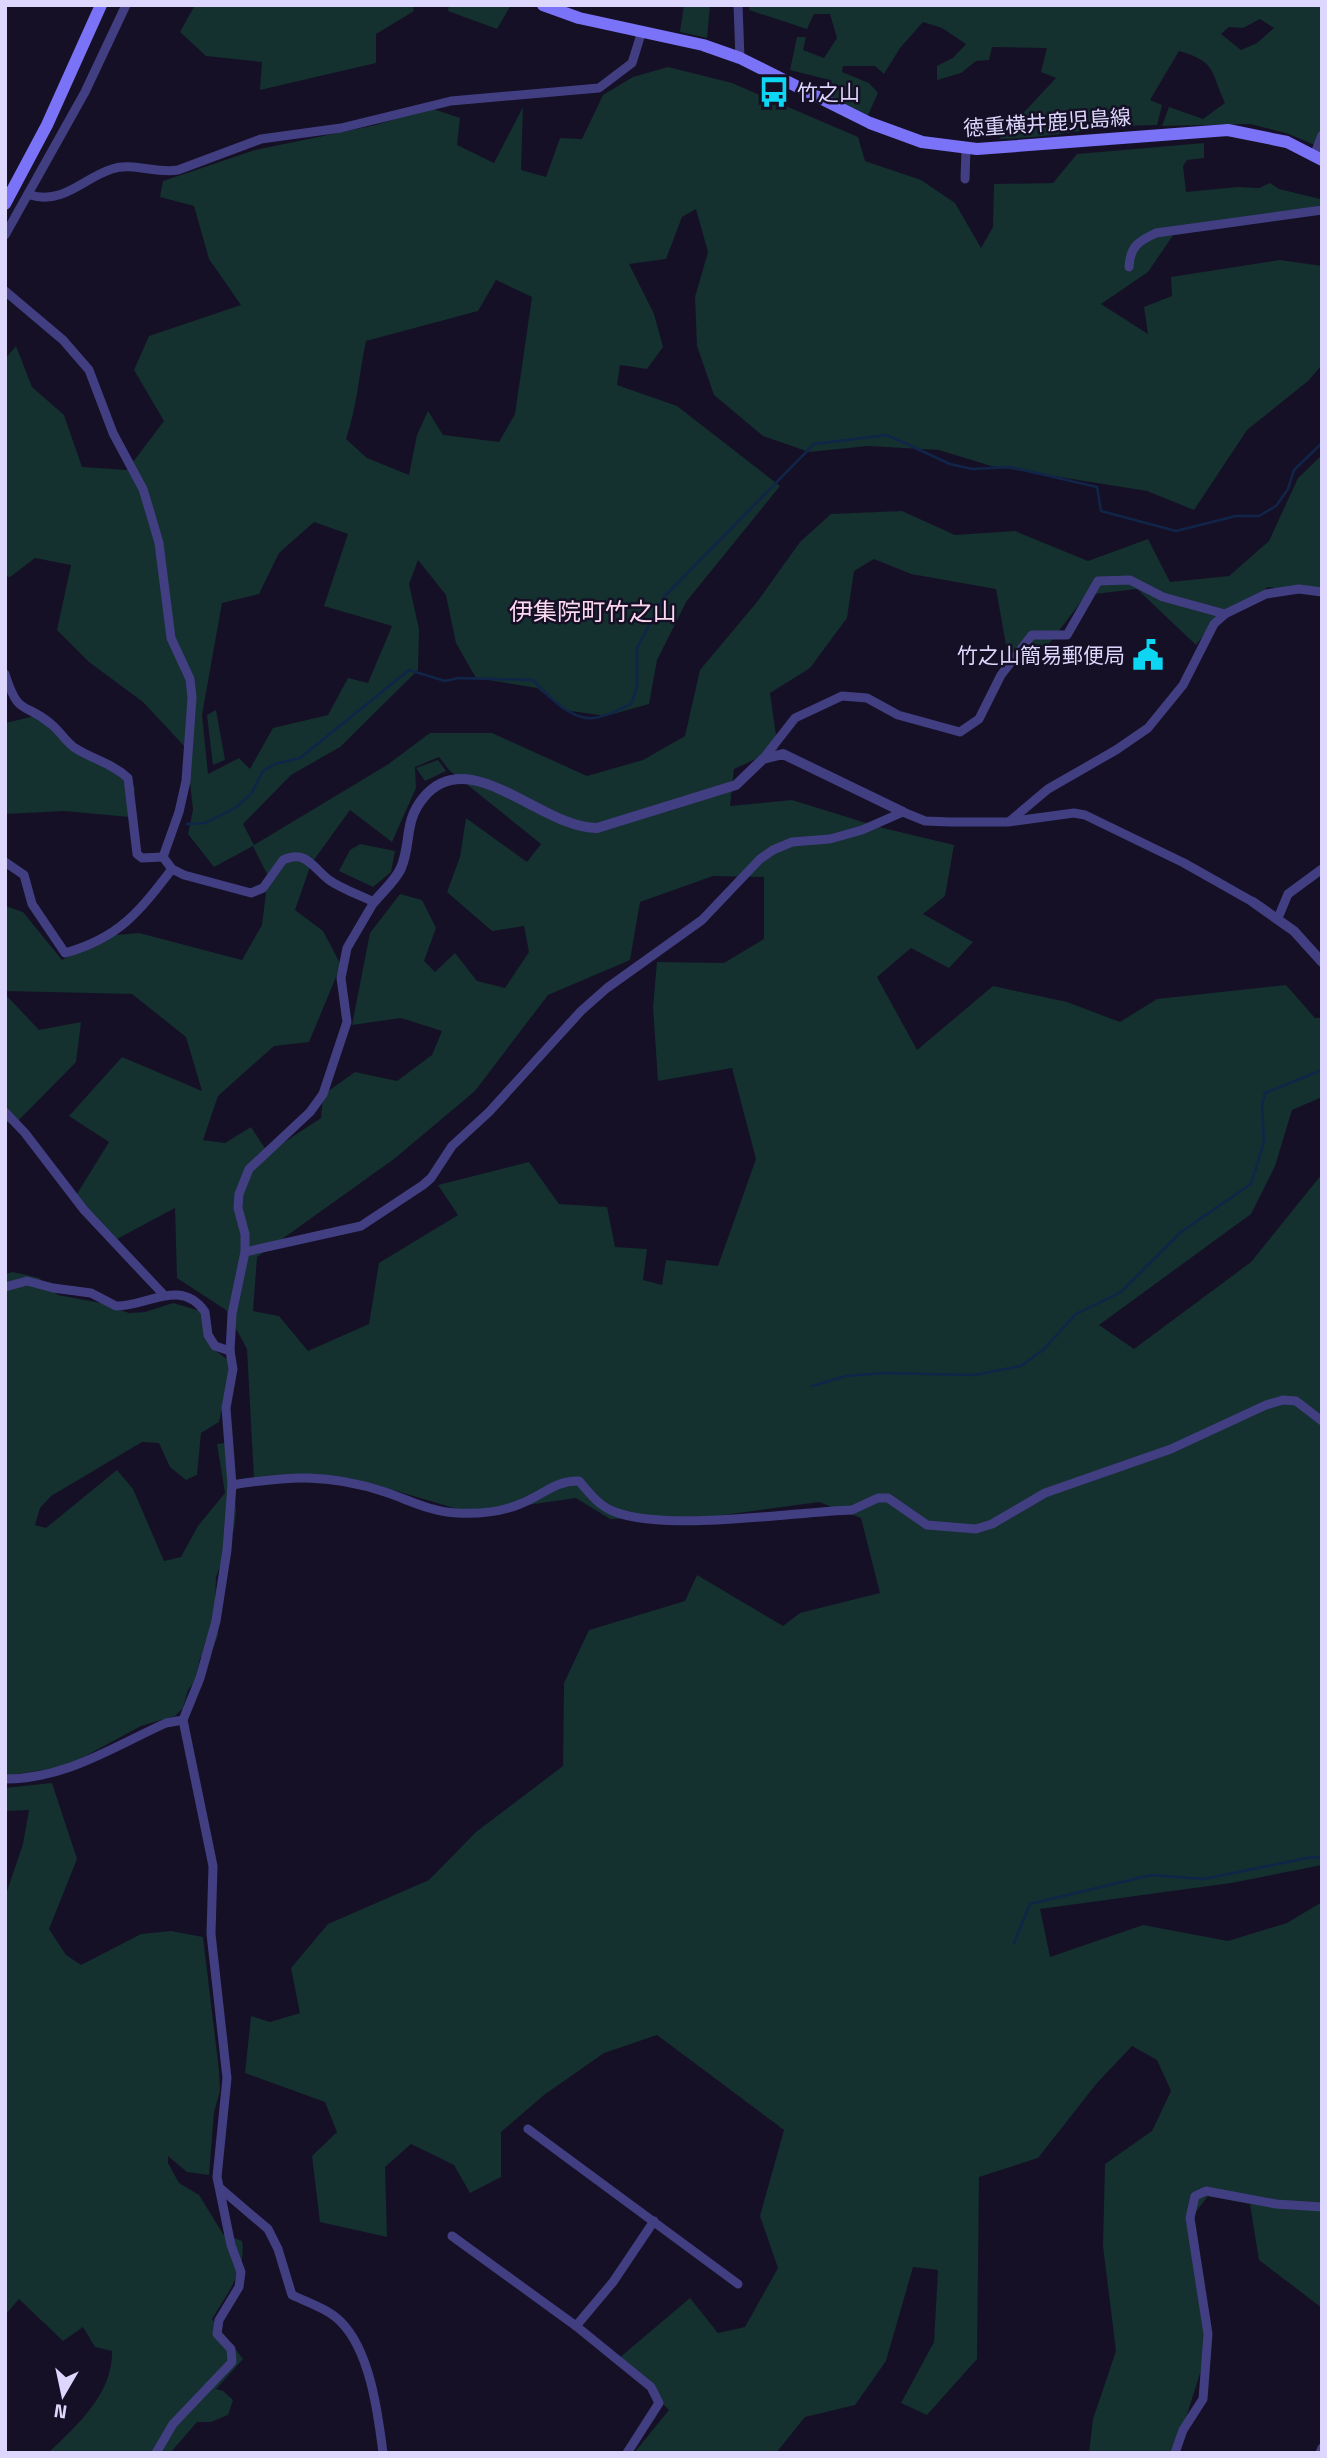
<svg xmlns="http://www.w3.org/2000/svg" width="1327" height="2458" viewBox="0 0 1327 2458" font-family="'Titillium Web','Noto Sans JP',sans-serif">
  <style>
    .green { fill: #14302f; fill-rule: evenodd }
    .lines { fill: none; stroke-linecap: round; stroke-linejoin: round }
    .stream { stroke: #112549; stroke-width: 2.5 }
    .minor { stroke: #423e82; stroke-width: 9 }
    .tertiary { stroke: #423e82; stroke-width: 10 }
    .secondary { stroke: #7a73f8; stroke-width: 12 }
    .labels { text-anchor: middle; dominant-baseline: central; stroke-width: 5; stroke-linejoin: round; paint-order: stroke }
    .poi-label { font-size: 21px; fill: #ddd7fd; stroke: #151026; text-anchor: start }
    .street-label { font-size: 21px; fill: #ddd7fd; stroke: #151026 }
    .quarter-label { font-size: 24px; fill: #fdd9ef; stroke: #151026 }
  </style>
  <rect width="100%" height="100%" fill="#151026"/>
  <g class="green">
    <path d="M195 5H412L414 11 376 34V63L260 90 262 62 206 56 180 32Z"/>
    <path d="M449 5H511L497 29 448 11Z"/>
    <path d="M684 5H710L707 38 680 32Z"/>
    <path d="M749 5H1322V148L1286 133 1250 124 1162 126 1169 107 1203 119 1225 103C1210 71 1217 62 1179 51L1150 100 1162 105 1157 125C1103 125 1052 138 999 139L1056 78 1041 72 1047 48 992 47 989 60 976 61 961 73 937 80V66L953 58 966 44 942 28 923 22 900 48 884 74 875 66H843L842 72 869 83 878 93 868 115 833 98 830 80 790 70 797 37H806L803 50 824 58 837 38 830 14H814L807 29 749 10ZM1260 19 1274 28 1257 43 1241 50 1221 34 1229 27 1243 28Z"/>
    <path d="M668 67 732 83 858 137 865 161 921 180 955 203 981 248 993 227 994 184 1053 183 1077 154 1204 143V158L1187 160 1183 166 1186 192 1237 187 1259 188 1270 183 1279 189 1320 199 1322 205 1270 216 1178 228 1148 272 1101 304 1148 334 1144 307 1172 296 1171 277 1280 260 1322 266V365L1308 381 1247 430 1194 510 1147 491 991 466 939 450 868 446 809 452 763 436 714 395 697 346 695 297 708 252 696 209 682 217 666 259 629 264 654 314 663 347 647 369 620 365 617 385 677 406 780 486 686 602 657 660 649 704 606 716 564 710 537 688 476 678 456 643 446 595 418 560 409 584 419 629 418 670 340 747 291 775 243 824 254 845 387 765 430 733H492L587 776 643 760 685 736 700 670 757 602 800 542 831 514 902 511 955 535 1015 531 1088 561 1148 539 1170 582 1229 576 1269 541 1298 478 1322 455V596L1268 587 1211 626 1196 645 1137 589 1086 595 1046 648 1008 656 996 589 911 574 874 559 854 571 847 618 810 668 770 693 778 749 734 769 730 806 792 800 879 827 954 845 945 896 923 914 973 942 949 968 911 948 877 977 917 1050 993 986 1067 1002 1120 1022 1157 999 1286 985 1315 1018H1322V1097L1292 1110 1275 1166 1251 1214 1099 1325 1134 1349 1251 1262 1322 1174V1865L1231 1883 1040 1909 1050 1957 1143 1925 1228 1941 1287 1923 1322 1902V2308L1259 2260 1250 2204 1208 2196 1192 2217 1207 2351 1175 2453H1089L1093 2419 1116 2351 1103 2246 1105 2164 1152 2131 1171 2091 1157 2060 1132 2046 1097 2083 1038 2158 979 2177 977 2359 927 2415 901 2403 934 2342 938 2270 913 2267 886 2361 855 2405 805 2417 776 2453H634L669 2410 618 2359 690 2298 718 2333 745 2327 778 2268 760 2216 784 2130 657 2035 604 2053 544 2095 501 2132V2177L470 2193 454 2165 411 2144 385 2167 387 2237 320 2222 312 2156 337 2132 325 2102 245 2073 251 2016 270 2022 300 2013 291 1968 328 1924 429 1880 476 1832 563 1766 564 1683 589 1630 685 1601 697 1575 783 1626 800 1613 880 1593 861 1518 819 1502 717 1516 610 1519 576 1498 471 1513 386 1488 254 1479 247 1349 226 1310 177 1278 175 1208 115 1240 75 1197 109 1142 69 1116 122 1057 202 1091 186 1037 132 994 5 991V906L23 912 62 960 105 936 139 933 242 960 262 925 268 876 253 846 214 867 188 834 193 810 186 748 143 702 89 662 57 630 71 565 35 558 10 577 5 576V359L16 346 32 387 64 415 82 467 127 470 164 421 134 370 149 336 241 305 209 259 194 206 160 197 163 181 255 150 376 125 430 108 460 118 457 145 494 163 523 107 521 170 546 177 560 138 582 139 603 95 633 77ZM496 280 532 297 515 414 499 442 443 435 428 411 417 435 409 475 367 458 346 439C357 407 359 374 366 341L478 311ZM314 522 348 534 324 606 392 626 368 683 348 678 328 715 273 728 250 769 239 758 208 774 202 715 222 603 259 594 279 553ZM439 757 449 770 541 844 527 862 466 818 460 857 447 892 492 931 524 926 529 952 505 988 477 981 455 953 435 972 424 961 436 928 422 900 400 894 370 933 352 1025 401 1018 442 1031 432 1055 397 1081 355 1072 323 1095 321 1118 268 1153 251 1127 225 1143 203 1140 218 1096 274 1046 309 1042 341 965 323 931 295 910 311 864 350 810 392 842 416 788 415 767ZM713 876 764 877V939L724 963 657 962 653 1007 658 1081 732 1068 756 1159 718 1266 666 1260 662 1285 643 1280 647 1249 615 1247 607 1207 559 1204 529 1162 438 1185 458 1215 379 1263 369 1324 308 1351 279 1316 253 1311 257 1257 394 1159 475 1091 548 995 630 960 640 902Z"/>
    <path d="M216 710 225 760 213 765 207 715Z"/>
    <path d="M35 716 80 748 119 767 135 788 130 817 64 811 5 814V723Z"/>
    <path d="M438 760 446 771 425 781 416 768Z"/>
    <path d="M360 844 395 851 391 872 373 887 339 871 350 850Z"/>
    <path d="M5 994 39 1030 81 1022 76 1062 14 1125 5 1121Z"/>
    <path d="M13 1272 39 1278 58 1295 101 1303 129 1313 145 1312 173 1303 197 1310 209 1318 212 1348 232 1363 219 1422 201 1433 197 1475 186 1480 170 1467 159 1443 142 1442 51 1496 40 1508 35 1525 46 1528 117 1470 133 1489 164 1561 181 1557 198 1526 225 1493 217 1444 230 1442 236 1511 234 1529 216 1577 215 1608 219 1622 218 1635 214 1646 200 1658 195 1681 188 1690 183 1708 175 1716 141 1726 67 1766 5 1776V1274Z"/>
    <path d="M52 1783 77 1859 49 1929 66 1955 81 1965 141 1934 171 1931 203 1937 219 2070 220 2091 214 2112 209 2175 187 2172 168 2156V2163L179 2183 199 2195 223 2234 242 2241C247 2270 226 2295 212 2319L243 2359 216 2389 223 2391 233 2400 228 2415 211 2422H197L170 2453H48C78 2425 113 2393 112 2351L95 2347 83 2327 63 2341 19 2299 5 2315V1897L23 1844 29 1810 5 1811V1788Z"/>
  </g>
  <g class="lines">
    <g class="stream">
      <path d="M187 824 205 823 235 808 251 794 263 771 275 764 300 758 409 670 445 681 459 678 533 680C547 695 571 721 594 718 606 717 620 709 631 704L637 687V648L664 597 814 444 887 435 950 464 972 469 1010 467 1097 487 1101 511 1176 531 1236 516H1259L1276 506 1288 489 1294 470 1322 443"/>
      <path d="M812 1386 846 1376 884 1373 974 1375 1021 1366 1044 1349 1076 1314 1121 1292 1181 1232 1251 1184 1264 1142 1262 1105 1265 1093 1322 1070"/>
      <path d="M1014 1943 1030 1904 1151 1875 1204 1879 1312 1857 1322 1858"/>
    </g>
    <g class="minor">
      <path d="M738 5 740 58"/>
      <path d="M1314 156 1322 135"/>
      <path d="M965 179 966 148"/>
      <path d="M30 195C64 205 83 178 112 169 132 162 156 174 178 170L261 139 341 128 451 101 599 88 632 63 642 31"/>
      <path d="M5 235 85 92 126 5"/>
      <path d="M1129 267C1130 246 1139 241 1156 233L1322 210"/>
      <path d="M5 291 63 340 89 370 113 433 143 489 152 519 159 543 171 638 190 679 192 698 186 781 179 812 163 857"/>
      <path d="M5 674C19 718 24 701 51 724 60 731 66 742 75 748 92 759 112 763 128 778L137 854 142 858 163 857"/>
      <path d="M763 759 795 718 842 696 867 698 898 715 960 732 979 719 1001 675 1032 635H1067L1098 581 1130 580 1163 597 1225 614"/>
      <path d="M1010 821 1048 789 1116 750 1148 728 1183 685 1214 624 1225 614 1266 594 1299 589 1322 592"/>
      <path d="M5 862 24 875 32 904 65 953C119 938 139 912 172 869"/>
      <path d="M1278 918 1288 894 1322 869"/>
      <path d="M5 1112 25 1133 84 1210 163 1294"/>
      <path d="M245 1252 361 1226 423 1185 431 1178 452 1146 489 1112 581 1011 607 988 702 920 760 859 773 850 792 842 830 839 862 830 903 812 925 821 951 822H1008L1074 813 1085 815 1184 863 1253 902"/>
      <path d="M5 1287 27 1281 53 1288 91 1293 116 1306C146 1307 181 1277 205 1312L208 1335 215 1346 230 1351"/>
      <path d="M232 1485C289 1476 328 1473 385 1492 409 1500 431 1512 457 1513 477 1514 501 1512 520 1504 542 1496 555 1480 579 1481 589 1493 600 1507 615 1512 668 1532 793 1512 852 1510L878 1498H888L927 1525 976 1529 992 1524 1045 1493 1171 1449 1266 1405 1283 1400 1296 1401 1322 1421"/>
      <path d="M5 1779C66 1779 113 1747 166 1723L183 1720"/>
      <path d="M528 2129 738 2284"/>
      <path d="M221 2189 268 2229 278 2249 292 2295C307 2302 328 2309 340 2321 370 2350 378 2413 383 2453"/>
      <path d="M452 2236 576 2326 651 2387 659 2403 627 2453"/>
      <path d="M576 2326 613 2282 654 2221"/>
      <path d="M156 2453 173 2424 232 2362 231 2349 217 2334 219 2320 239 2287 241 2272 231 2245 217 2177 227 2078 211 1934 213 1866 183 1720 200 1678 216 1621 227 1550 232 1485 226 1408 233 1369 230 1351 232 1314 245 1252V1234L238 1208 239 1194 249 1169 310 1112 323 1094 347 1022 341 978 347 948 374 902C359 895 342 889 329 880 313 868 306 849 283 860L263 888 251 893 184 875 172 869 163 857"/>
      <path d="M1175 2453 1183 2430 1203 2399 1208 2334 1190 2218 1195 2196 1206 2191 1276 2204 1322 2207"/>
      <path d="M1320 2453 1322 2448"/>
    </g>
    <g class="tertiary">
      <path d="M374 902C382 892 396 880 401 868 412 842 403 822 424 797 470 743 541 828 597 828L736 785 763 759 783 754 903 812"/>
      <path d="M1253 902 1294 931 1322 962"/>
    </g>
    <g class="secondary">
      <path d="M543 5 579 18 703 45 740 58 870 123 922 142 977 149 1228 130 1287 142 1322 160"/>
      <path d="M5 204 47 125 101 5"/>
    </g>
  </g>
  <defs>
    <symbol id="bus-bare" viewBox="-9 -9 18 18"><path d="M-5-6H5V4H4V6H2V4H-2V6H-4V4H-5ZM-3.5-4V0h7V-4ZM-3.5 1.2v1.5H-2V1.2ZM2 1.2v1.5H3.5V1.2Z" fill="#0dd6f3" stroke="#151026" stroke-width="2.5" paint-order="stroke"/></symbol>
    <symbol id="civic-bare" viewBox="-9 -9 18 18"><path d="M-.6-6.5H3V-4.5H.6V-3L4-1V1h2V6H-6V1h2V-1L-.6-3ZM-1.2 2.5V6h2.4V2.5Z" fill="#0dd6f3" stroke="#151026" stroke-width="2.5" paint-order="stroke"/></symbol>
  </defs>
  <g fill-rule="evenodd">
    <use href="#bus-bare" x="752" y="70" width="44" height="44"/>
    <use href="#civic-bare" x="1126" y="633" width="44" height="44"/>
  </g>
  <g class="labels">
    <g class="poi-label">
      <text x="797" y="92">竹之山</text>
      <text x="1125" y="655" text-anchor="end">竹之山簡易郵便局</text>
    </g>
    <g class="street-label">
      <text transform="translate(1047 122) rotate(-4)">徳重横井鹿児島線</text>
    </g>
    <g class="quarter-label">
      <text x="593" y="611">伊集院町竹之山</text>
    </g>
  </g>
  <rect width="1327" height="2458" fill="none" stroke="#ddd7fd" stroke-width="14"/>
  <g transform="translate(63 2395) rotate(189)" stroke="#151026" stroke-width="5" paint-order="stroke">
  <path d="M0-5L12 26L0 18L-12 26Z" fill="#ddd7fd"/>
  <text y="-10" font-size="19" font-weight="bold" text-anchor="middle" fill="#ddd7fd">N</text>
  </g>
</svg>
